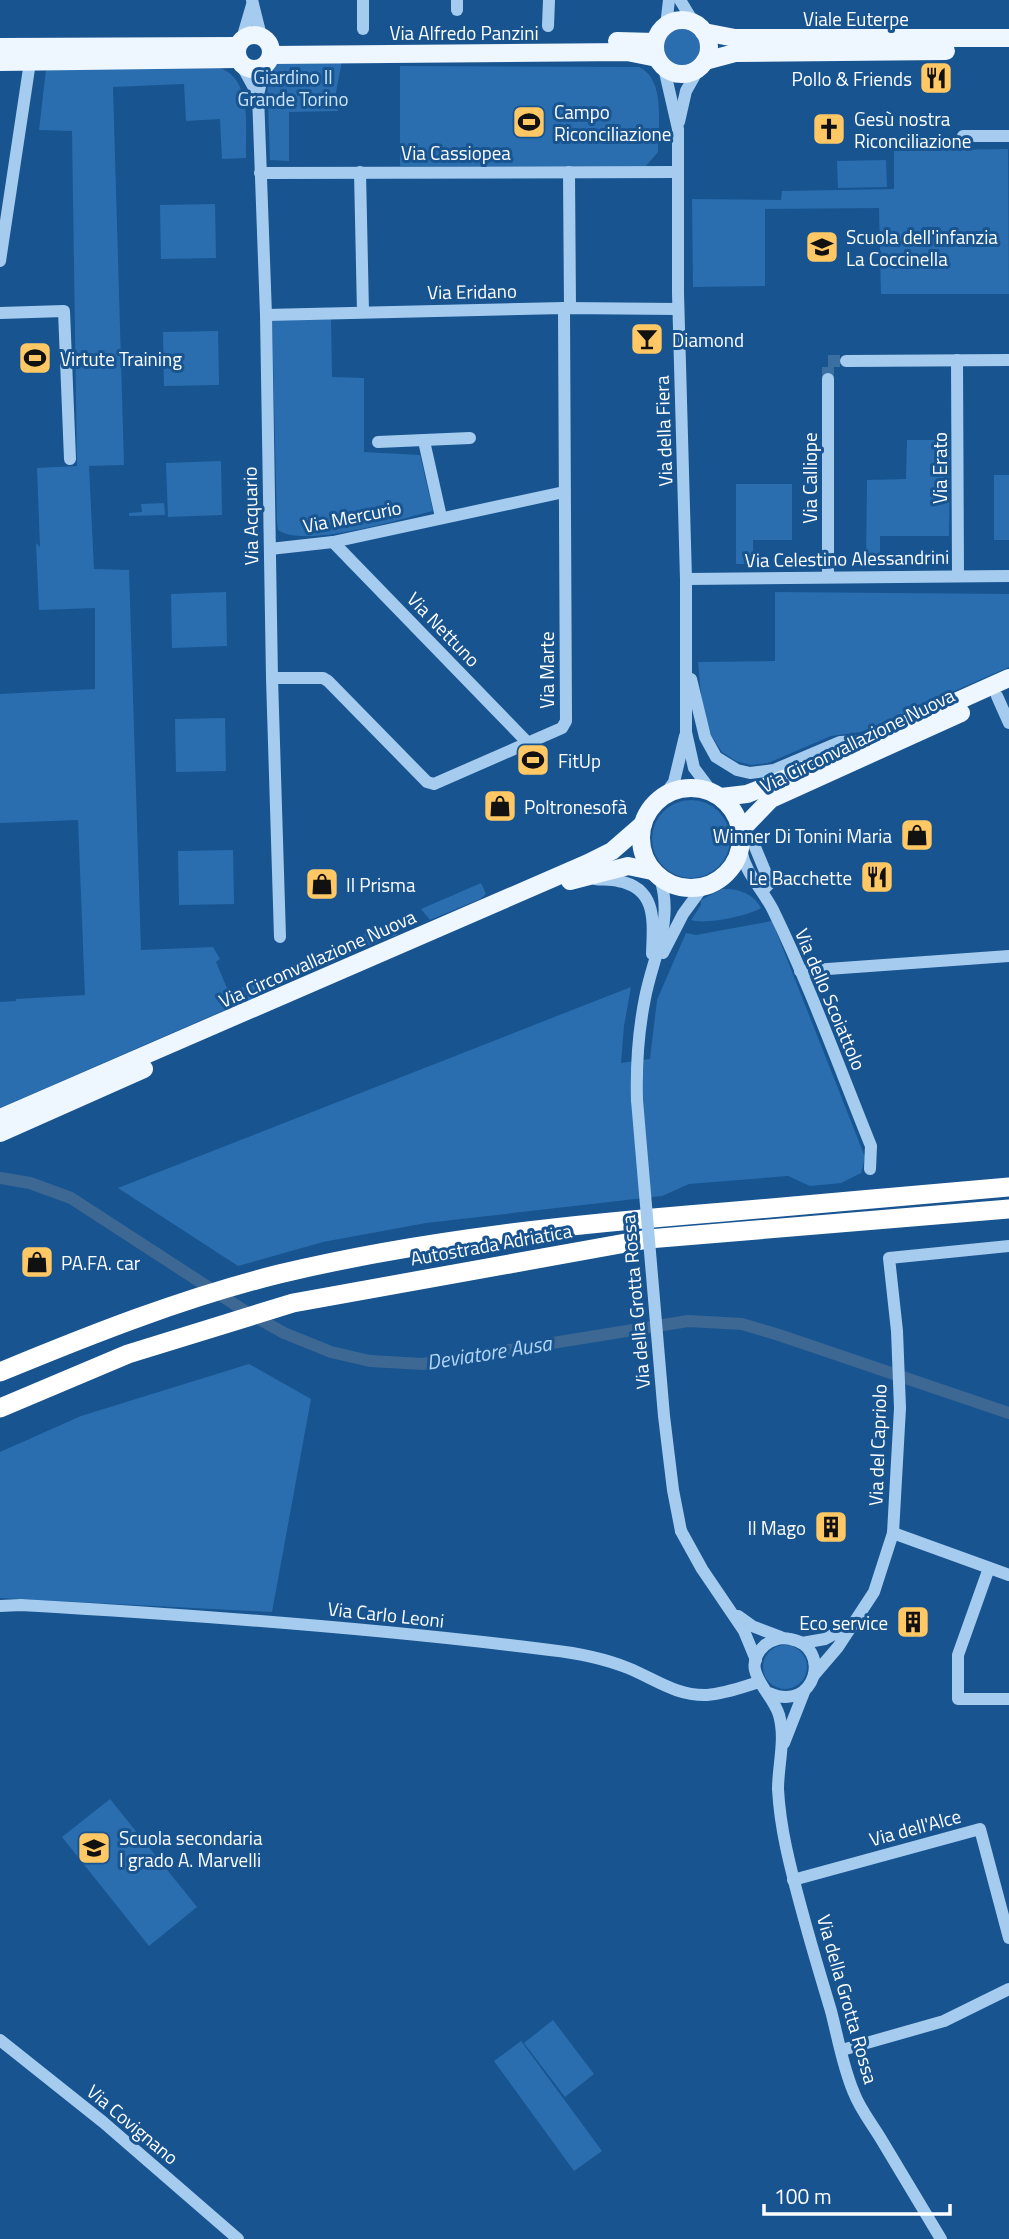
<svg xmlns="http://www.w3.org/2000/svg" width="1009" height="2239" viewBox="0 0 1009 2239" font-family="'Titillium Web',sans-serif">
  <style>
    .green { fill: #2a6eaf }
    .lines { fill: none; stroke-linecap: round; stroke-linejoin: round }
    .canal { stroke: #3c6893; stroke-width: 12 }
    .minor-tunnel { stroke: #3b6ea1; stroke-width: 12; stroke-dasharray: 12 6; stroke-linecap: butt }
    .minor { stroke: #a5ccef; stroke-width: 12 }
    .major { stroke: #eef6ff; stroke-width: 18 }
    .highway { stroke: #fff; stroke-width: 19 }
    .minor-bridge { stroke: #a5ccef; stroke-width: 12 }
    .labels { text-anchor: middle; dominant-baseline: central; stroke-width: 6; stroke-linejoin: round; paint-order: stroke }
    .street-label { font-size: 19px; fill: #fff; stroke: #185490 }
    .park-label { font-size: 19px; fill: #cce4fb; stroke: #185490 }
    .poi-label { font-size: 19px; fill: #fff; stroke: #185490; text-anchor: start }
    .water-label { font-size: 21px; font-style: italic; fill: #b1d5f6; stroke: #185490 }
  </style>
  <rect width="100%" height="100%" fill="#185490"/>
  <g class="green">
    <circle cx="682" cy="47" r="18"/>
    <path d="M284 61H342L336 92 338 111 289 112V161L270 160 267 77 276 65Z"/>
    <path d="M214 66C254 75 245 125 246 158L222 159 220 119 186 121 184 84 113 87 124 465 89 466 94 569 129 570 141 950 213 947 220 959 216 962 229 993 395 921 397 935 319 963 235 1008 234 1006 0 1108V1002L16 1001V999L85 995 78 820 0 823V694L95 689V608L39 610 36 543 40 547 37 468 77 466 72 131 39 130 46 70Z"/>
    <path d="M400 66 639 67C666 79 658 127 658 152L646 166H400Z"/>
    <path d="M1008 149 1009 294H881L879 208 765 209V286L693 287 692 199 781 200 782 191 894 189V151Z"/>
    <path d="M886 160 887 187 838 188 837 161Z"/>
    <path d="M215 204 216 258 161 259 160 205Z"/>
    <path d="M331 319 332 377 364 378V452L420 455 433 511C400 519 305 549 278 530L277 522 272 320Z"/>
    <path d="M218 331 219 385 164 386 163 332Z"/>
    <path d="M907 440H950L949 536H880V566H866L867 480 906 479Z"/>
    <path d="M221 461 222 515 168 517 166 463Z"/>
    <rect x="994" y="475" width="15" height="65"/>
    <path d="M736 484H792V540H753V564H736Z"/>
    <path d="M164 503 165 515 129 516V513L142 512 141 504Z"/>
    <path d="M226 592 227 646 172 648 171 594Z"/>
    <path d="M775 592 1009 594V667L861 732 831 736 768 763 751 765 736 761 722 752 710 733 702 704 698 662 775 661Z"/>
    <path d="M225 718 226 771 176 772 175 719Z"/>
    <circle cx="691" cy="839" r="39"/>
    <path d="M233 850 234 904 179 905 178 851Z"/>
    <path d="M481 883 486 894 480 899 430 920 421 909Z"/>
    <path d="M722 889C738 888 753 893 761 908 748 916 706 925 691 920L701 905V900Z"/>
    <path d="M772 921 865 1157 861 1173 841 1183 810 1186 788 1176 689 1184 662 1196 426 1223 323 1242 238 1266 118 1188 631 987 624 1026 621 1063 650 1059 657 1000 686 933 696 935Z"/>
    <path d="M249 1364 311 1399 272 1612 0 1598V1452L81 1416Z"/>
    <circle cx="785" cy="1667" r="22"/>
    <path d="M110 1799 197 1907 149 1946 62 1837Z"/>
    <path d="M553 2020 594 2074 565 2097 524 2043Z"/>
    <path d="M521 2041 602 2151 574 2171 494 2061Z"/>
  </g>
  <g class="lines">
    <path class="canal" d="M0 1178 30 1183 71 1198 245 1311 284 1333 331 1352 370 1361 423 1364 688 1321 742 1324 779 1335 1009 1413"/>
    <path class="minor-tunnel" d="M828 379V361H846"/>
    <g class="minor">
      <path d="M252 0 261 36"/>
      <path d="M680 0 694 23"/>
      <path d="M457 10V0"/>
      <path d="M548 26 549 0"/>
      <path d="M666 26 669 0"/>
      <path d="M363 29V0"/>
      <path d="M242 39 252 5"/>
      <path d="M265 65 258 95 266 315 272 678 280 937"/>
      <path d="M242 66 258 95"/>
      <path d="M664 68 678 129V293L686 579V732L694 768 712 792"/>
      <path d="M679 122 686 91 699 68"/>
      <path d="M963 136H1009"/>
      <path d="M360 172 363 312"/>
      <path d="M569 172 570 308"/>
      <path d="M260 173 678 172"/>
      <path d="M0 261 30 62"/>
      <path d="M0 313 64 311 70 459"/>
      <path d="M266 315 564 308 678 309"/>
      <path d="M957 360 958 575"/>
      <path d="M846 361 1009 360"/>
      <path d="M828 379V577"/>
      <path d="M424 441 441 517"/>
      <path d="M378 442 470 438"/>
      <path d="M333 542 528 743"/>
      <path d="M270 549 333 542 564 492"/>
      <path d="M686 579 1009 576"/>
      <path d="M272 678H323L328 681 427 782 434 784 562 728 566 721 564 308"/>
      <path d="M691 679 705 737 716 757 737 770 750 773 774 770 840 742 861 741"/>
      <path d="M997 696 1009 723"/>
      <path d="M663 797 674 782 685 736"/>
      <path d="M755 847 770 883 762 891"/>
      <path d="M741 849C745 874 762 888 773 910 810 986 839 1067 871 1146L870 1169"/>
      <path d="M595 879C602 880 610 879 618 881 658 888 653 923 652 954"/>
      <path d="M663 953 683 914 702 888"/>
      <path d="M800 971 1009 956"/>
      <path d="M637 1100C636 1065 638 1033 645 998 653 956 674 922 660 878"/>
      <path d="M681 1531 702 1569 744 1631 756 1660"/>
      <path d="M893 1533 1009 1575"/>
      <path d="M989 1568 958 1655V1699H1009"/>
      <path d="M0 1606 21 1605C198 1615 375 1628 550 1650 577 1653 603 1658 628 1668 655 1679 676 1696 707 1695 724 1694 743 1687 759 1682"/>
      <path d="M738 1616 752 1626 781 1637"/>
      <path d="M802 1643 825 1639 847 1627"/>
      <path d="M814 1675 838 1647 874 1592 893 1533 900 1408 897 1331 889 1258 1009 1246"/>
      <path d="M769 1693C816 1714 833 1646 790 1639 781 1637 772 1640 765 1645 737 1670 773 1692 779 1715 786 1739 778 1765 778 1789 779 1808 782 1828 786 1847 798 1903 815 1957 831 2011 838 2038 843 2068 854 2093 860 2109 872 2124 881 2139 901 2172 921 2206 941 2239"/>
      <path d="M784 1743 804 1692"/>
      <path d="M793 1880 980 1829 1009 1938"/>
      <path d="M0 2040 103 2122 238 2239"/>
      <path d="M842 2050 944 2021 1009 1989"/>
    </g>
    <g class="major">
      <circle cx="682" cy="47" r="27"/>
      <path d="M704 32 735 38H1009"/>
      <circle cx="254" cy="52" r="17"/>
      <path d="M617 41 655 42"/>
      <path d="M0 47 237 46"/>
      <path d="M271 55 627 52 657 58"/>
      <path d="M705 61 735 53 946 51"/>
      <path d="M0 62 237 59"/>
      <circle cx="691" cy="838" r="50"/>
      <path d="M721 797 747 794 773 784 1009 678"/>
      <path d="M741 830 771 799 961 713"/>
      <path d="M570 881 628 866 652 871"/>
      <path d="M0 1118 588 863 612 851 643 824"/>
      <path d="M0 1133 144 1069"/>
    </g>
    <g class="highway">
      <path d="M0 1372C92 1334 183 1298 279 1274 425 1239 575 1224 724 1212 819 1204 914 1195 1009 1187"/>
      <path d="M0 1408 128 1354 293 1303 648 1239 1009 1209"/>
    </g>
    <path class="minor-bridge" d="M637 1100 664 1416 673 1490 681 1531"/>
  </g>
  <defs>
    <symbol id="restaurant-square" viewBox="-11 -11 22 22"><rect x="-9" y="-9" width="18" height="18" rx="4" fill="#ffc864" stroke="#185490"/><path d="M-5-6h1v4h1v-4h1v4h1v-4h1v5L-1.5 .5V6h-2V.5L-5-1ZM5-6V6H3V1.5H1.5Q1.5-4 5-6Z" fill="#111"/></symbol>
    <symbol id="stadium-square" viewBox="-11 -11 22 22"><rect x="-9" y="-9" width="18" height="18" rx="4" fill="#ffc864" stroke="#185490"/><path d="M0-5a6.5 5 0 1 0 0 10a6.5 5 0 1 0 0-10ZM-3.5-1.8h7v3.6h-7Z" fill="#111"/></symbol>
    <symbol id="church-square" viewBox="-11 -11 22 22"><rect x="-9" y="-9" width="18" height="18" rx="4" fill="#ffc864" stroke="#185490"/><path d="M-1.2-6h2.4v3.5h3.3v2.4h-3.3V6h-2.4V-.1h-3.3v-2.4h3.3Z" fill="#111"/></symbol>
    <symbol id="school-square" viewBox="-11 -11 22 22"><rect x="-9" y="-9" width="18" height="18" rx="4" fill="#ffc864" stroke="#185490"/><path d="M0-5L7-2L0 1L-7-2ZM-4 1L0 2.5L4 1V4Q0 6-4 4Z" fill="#111"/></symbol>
    <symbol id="bar-square" viewBox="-11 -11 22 22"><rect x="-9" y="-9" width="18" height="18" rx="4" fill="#ffc864" stroke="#185490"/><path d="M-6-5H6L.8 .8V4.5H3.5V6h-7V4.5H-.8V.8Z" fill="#111"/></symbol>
    <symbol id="shop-square" viewBox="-11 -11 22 22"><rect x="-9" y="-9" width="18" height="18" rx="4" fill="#ffc864" stroke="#185490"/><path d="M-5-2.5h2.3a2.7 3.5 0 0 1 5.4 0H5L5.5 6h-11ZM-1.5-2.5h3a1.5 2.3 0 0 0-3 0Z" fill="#111"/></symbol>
    <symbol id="building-square" viewBox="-11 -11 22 22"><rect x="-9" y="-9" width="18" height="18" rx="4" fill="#ffc864" stroke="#185490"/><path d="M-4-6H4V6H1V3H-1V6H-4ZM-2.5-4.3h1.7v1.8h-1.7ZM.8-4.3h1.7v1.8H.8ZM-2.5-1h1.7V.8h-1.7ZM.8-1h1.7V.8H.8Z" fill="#111"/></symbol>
  </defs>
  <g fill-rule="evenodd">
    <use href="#restaurant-square" x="917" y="59" width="38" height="38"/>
    <use href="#stadium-square" x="510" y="103" width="38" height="38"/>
    <use href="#church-square" x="810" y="110" width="38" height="38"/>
    <use href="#school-square" x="803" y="228" width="38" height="38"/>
    <use href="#bar-square" x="628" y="320" width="38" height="38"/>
    <use href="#stadium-square" x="16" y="339" width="38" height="38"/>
    <use href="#stadium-square" x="514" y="741" width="38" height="38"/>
    <use href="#shop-square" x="481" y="787" width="38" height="38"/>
    <use href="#shop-square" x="898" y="816" width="38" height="38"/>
    <use href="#restaurant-square" x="858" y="858" width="38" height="38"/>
    <use href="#shop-square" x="303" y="865" width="38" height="38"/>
    <use href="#shop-square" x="18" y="1243" width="38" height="38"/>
    <use href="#building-square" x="812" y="1508" width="38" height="38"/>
    <use href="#building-square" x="894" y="1603" width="38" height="38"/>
    <use href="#school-square" x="75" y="1829" width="38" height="38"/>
  </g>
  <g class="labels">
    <g class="street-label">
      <text x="856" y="18">Viale Euterpe</text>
      <text x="464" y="32">Via Alfredo Panzini</text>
      <text x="456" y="152">Via Cassiopea</text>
      <text transform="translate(472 291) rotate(-1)">Via Eridano</text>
      <text transform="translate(663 431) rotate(-92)">Via della Fiera</text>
      <text transform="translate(939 468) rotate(-90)">Via Erato</text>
      <text transform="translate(809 478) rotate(-90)">Via Calliope</text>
      <text transform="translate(250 516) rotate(-91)">Via Acquario</text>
      <text transform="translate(352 516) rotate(-11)">Via Mercurio</text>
      <text transform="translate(847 558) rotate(-1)">Via Celestino Alessandrini</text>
      <text transform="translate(444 629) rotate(46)">Via Nettuno</text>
      <text transform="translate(546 670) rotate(-90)">Via Marte</text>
      <text transform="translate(857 740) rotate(-26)">Via Circonvallazione Nuova</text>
      <text transform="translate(317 958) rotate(-24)">Via Circonvallazione Nuova</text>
      <text transform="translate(831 999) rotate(67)">Via dello Scoiattolo</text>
      <text transform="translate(491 1244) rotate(-10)">Autostrada Adriatica</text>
      <text transform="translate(635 1302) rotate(-95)">Via della Grotta Rossa</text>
      <text transform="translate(877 1445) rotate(-88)">Via del Capriolo</text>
      <text transform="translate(386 1614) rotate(6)">Via Carlo Leoni</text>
      <text transform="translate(915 1827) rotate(-15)">Via dell'Alce</text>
      <text transform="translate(848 1999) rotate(74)">Via della Grotta Rossa</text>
      <text transform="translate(133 2124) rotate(40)">Via Covignano</text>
    </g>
    <g class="park-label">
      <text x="293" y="76">Giardino Il<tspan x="293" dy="22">Grande Torino</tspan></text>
    </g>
    <g class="poi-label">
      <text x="912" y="78" text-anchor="end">Pollo &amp; Friends</text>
      <text x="554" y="111">Campo<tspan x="554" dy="22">Riconciliazione</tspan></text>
      <text x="854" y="118">Gesù nostra<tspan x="854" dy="22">Riconciliazione</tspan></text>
      <text x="846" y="236">Scuola dell'infanzia<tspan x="846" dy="22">La Coccinella</tspan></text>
      <text x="672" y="339">Diamond</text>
      <text x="60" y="358">Virtute Training</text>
      <text x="558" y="760">FitUp</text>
      <text x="524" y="806">Poltronesofà</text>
      <text x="892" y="835" text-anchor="end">Winner Di Tonini Maria</text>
      <text x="852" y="877" text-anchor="end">Le Bacchette</text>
      <text x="346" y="884">Il Prisma</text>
      <text x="61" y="1262">PA.FA. car</text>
      <text x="806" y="1527" text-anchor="end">Il Mago</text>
      <text x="888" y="1622" text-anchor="end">Eco service</text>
      <text x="119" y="1837">Scuola secondaria<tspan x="119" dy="22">I grado A. Marvelli</tspan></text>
    </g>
    <g class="water-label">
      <text transform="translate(489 1352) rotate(-9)">Deviatore Ausa</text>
    </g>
  </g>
  <path d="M764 2204v10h186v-10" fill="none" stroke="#ffffff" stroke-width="3.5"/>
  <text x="774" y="2204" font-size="21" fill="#ffffff" stroke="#185490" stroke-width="5" paint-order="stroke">100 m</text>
</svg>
